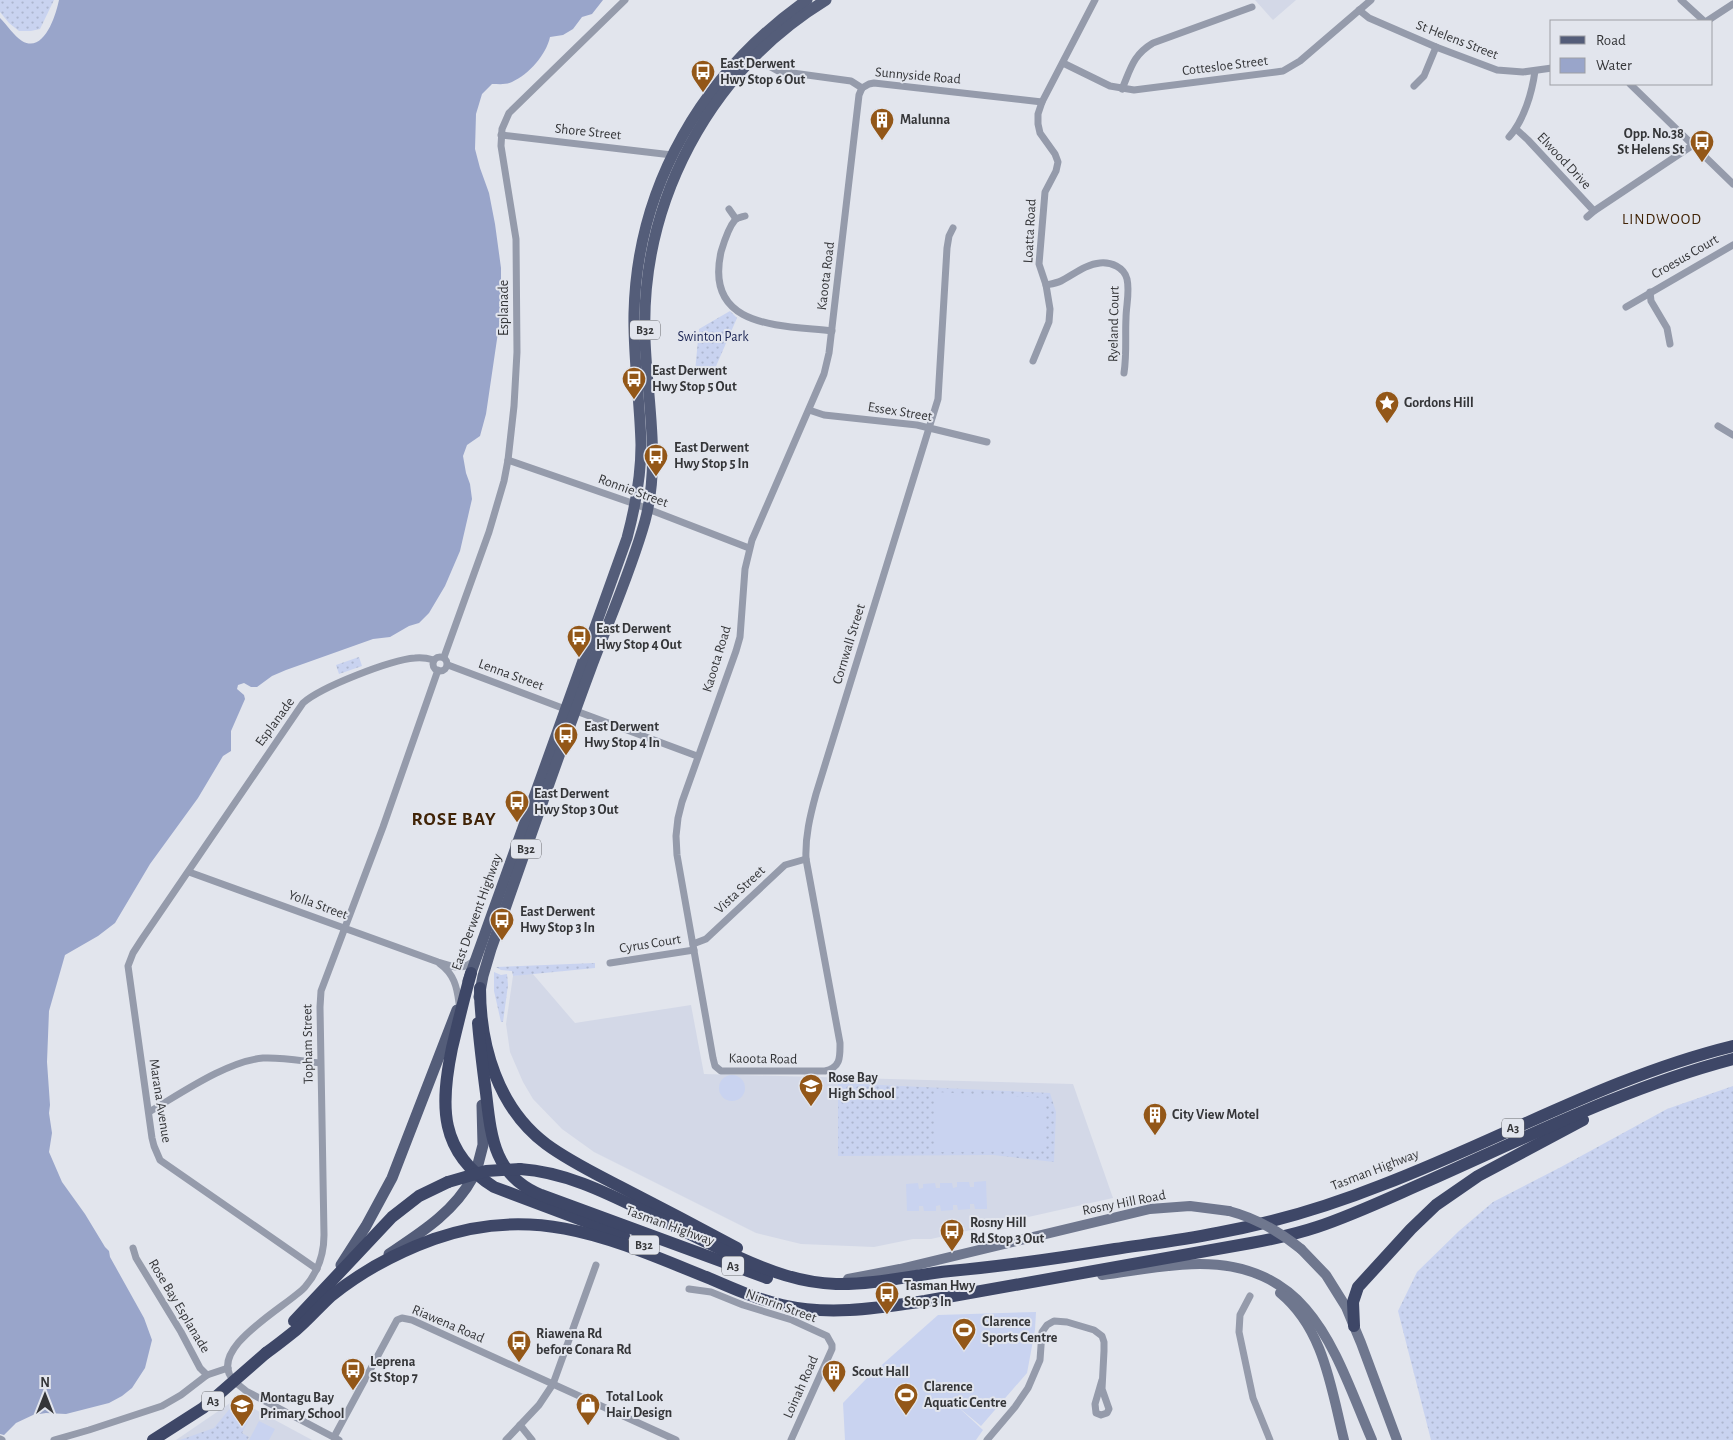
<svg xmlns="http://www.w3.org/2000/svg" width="1733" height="1440" viewBox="0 0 1733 1440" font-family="'Alegreya Sans',sans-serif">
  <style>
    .built { fill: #d3d8e7 }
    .grass { fill: url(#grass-dots) }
    .garden { fill: #c9d3f0 }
    .water { fill: #99a5ca }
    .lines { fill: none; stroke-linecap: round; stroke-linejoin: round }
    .street { stroke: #959bab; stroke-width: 7 }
    .secondary { stroke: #6f778e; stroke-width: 10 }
    .primary { stroke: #545d79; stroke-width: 11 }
    .highway { stroke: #3e4767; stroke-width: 12 }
    .secondary-bridge { stroke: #6f778e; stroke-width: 10 }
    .highway-bridge { stroke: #3e4767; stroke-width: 12 }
    .labels { text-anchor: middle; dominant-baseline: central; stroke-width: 4; stroke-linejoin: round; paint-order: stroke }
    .shield { fill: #e2e5ed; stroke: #696a6f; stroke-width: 1 }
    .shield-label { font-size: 12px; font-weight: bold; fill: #353639 }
    .street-label { font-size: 14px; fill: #353639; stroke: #e2e5ed }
    .poi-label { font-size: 14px; font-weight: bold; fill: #353639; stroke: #e2e5ed; text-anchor: start }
    .park-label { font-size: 14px; fill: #1b2453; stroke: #e2e5ed }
    .neighbourhood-label { font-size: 15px; letter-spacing: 1px; fill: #412407; stroke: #e2e5ed }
    .district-label { font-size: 19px; font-weight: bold; letter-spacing: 1px; fill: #412407; stroke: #e2e5ed }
  </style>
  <defs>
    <pattern id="grass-dots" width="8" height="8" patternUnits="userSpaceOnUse" patternTransform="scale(1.25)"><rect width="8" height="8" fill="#c9d3f0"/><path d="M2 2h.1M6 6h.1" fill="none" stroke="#adb6cf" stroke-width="1.8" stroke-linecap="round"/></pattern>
  </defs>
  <rect width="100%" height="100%" fill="#e2e5ed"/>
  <g class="built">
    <path d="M1255 0H1296L1273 20Z"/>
    <path d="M532 973 575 1023 691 1005 704 1074 1073 1084 1113 1198 931 1239H913L874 1247 801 1244 756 1233 594 1152 562 1129 533 1099 523 1082 510 1052 506 1024 513 976Z"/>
    <path d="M236 1399 312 1440H176Z"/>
  </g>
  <g class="grass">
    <path d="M0 0H54L40 29 31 31H19L9 23 0 12Z"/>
    <path d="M730 311 737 318 713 373 695 372 699 329Z"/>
    <path d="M359 657 362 666 339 674 336 665Z"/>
    <path d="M595 963V968L513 976 512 971 501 970 496 967Z"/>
    <path d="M494 972 501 975 507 974 508 985 503 1022H501L494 991Z"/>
    <path d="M838 1083 1050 1093 1056 1112 1054 1162 993 1155 838 1156Z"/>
    <path d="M1733 1086V1440H1431L1398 1311 1417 1272 1459 1231 1493 1202 1561 1167 1667 1109Z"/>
    <path d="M236 1401 254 1410 242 1433 249 1437 247 1440H180L214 1428Z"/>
  </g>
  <g class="garden">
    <circle cx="732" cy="1088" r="13"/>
    <path d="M936 1092 1046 1098 1044 1151 934 1152Z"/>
    <path d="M986 1181 987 1209H975L974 1204H970V1209L958 1210 957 1205H953V1210L941 1211 940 1205 936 1206V1211H924L923 1206H919V1211H907L906 1184 918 1183 919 1189 923 1188V1184L935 1183 936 1188H940V1183H952L953 1188 957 1187V1182H969L970 1187H974V1182Z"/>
    <path d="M1036 1312 1035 1330 1027 1373 981 1426 957 1406 983 1430 976 1440H845L843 1403 866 1379 938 1315Z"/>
    <path d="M259 1421 275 1429 269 1440H249Z"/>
  </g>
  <path class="water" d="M59 0H603L592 14 582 17 573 29 563 35 550 37C546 55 529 74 512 82 506 85 499 84 492 84L482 94 476 114 475 149 480 168 489 193 495 224 501 268V312L486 414 480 436 467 445 463 456 466 473 470 484 472 499 460 551 445 586 429 613 419 623 409 626 390 637 373 639 286 670 272 676 257 687H251L244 683 238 685 237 689 244 695 245 699 231 731V751L223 756 198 798 150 864 115 923 98 936 65 955 49 1011 47 1062 50 1105 49 1113 52 1133 49 1152 62 1182 85 1214 105 1247 109 1251 110 1257 144 1318 152 1340 145 1368 132 1388 122 1396 109 1403 66 1414 46 1413 33 1415 16 1423 4 1435 0 1434V18C7 25 14 36 22 41 44 54 56 15 59 0Z"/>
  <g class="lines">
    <g class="street">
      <path d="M1681 0 1704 21"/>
      <path d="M1359 10 1369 18 1436 47 1497 70 1523 72 1552 68"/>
      <path d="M1707 21 1733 4"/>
      <path d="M1063 63 1110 86 1134 90 1276 72 1283 71 1300 61 1371 0"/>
      <path d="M767 65 778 71 851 81 862 88 869 84 874 83 1042 102"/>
      <path d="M1630 84 1733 184"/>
      <path d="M1414 86 1424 76 1436 47"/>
      <path d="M862 88 859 95 829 353 824 374 752 540 745 569 740 637 736 651 682 802 678 818 676 836 677 855 713 1058 715 1066 721 1071H825C841 1067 840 1057 840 1043L806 859C805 837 810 816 816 794L938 399 947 248 949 236 953 228"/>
      <path d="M1122 89C1131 68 1133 55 1153 43L1252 7"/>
      <path d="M1516 129 1528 140 1594 211"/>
      <path d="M501 135 672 155"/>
      <path d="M1509 137C1524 120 1532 93 1535 71"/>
      <path d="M729 209 736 219"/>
      <path d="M745 216C742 217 737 218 735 220 728 228 724 242 721 252 704 329 781 325 832 331"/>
      <path d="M1587 217 1594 211 1693 145"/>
      <path d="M1046 285C1051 284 1057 283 1061 281 1073 275 1086 264 1100 263 1111 262 1124 267 1127 279 1130 292 1126 306 1126 318 1125 337 1127 353 1124 373"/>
      <path d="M1650 292 1651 301 1667 328 1670 344"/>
      <path d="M1626 307 1733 245"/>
      <path d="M1033 361 1049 322 1050 309 1046 285 1039 264 1045 192 1056 171 1058 162 1055 154 1040 133 1038 124V114L1042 102 1095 0"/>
      <path d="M809 410 824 415 917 425 987 442"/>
      <path d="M1718 426 1733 435"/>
      <path d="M508 460 635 504 749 548"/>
      <circle cx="440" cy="664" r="7"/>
      <path d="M444 657 489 532 504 481 508 460 514 406 517 352 516 239 501 146 502 129 509 113 625 0"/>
      <path d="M448 665 565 709"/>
      <path d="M576 711 697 756"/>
      <path d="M189 872 438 962C451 966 464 972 474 960"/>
      <path d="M693 944 706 939 785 865 806 859"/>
      <path d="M610 963 694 950"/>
      <path d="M440 964C454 974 457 987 459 1003"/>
      <path d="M149 1112C180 1094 227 1061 263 1058 282 1057 302 1061 320 1063"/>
      <path d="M133 1248 136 1258 181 1332 200 1368 207 1375"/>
      <path d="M317 1269 160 1160 154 1146 152 1138 128 966 133 953 142 939 303 703C321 687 390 660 415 658 421 657 427 658 434 660"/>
      <path d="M689 1289 711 1292 743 1305 792 1320 827 1336 832 1345V1349L791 1440"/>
      <path d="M1250 1296 1240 1315 1239 1332 1253 1398 1270 1440"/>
      <path d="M520 1425 532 1440"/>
      <path d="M334 1437 397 1320 402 1318 412 1320 676 1440"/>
      <path d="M0 1439 2 1440"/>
      <path d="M54 1440 89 1430 162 1406 181 1395 207 1375 228 1368"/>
      <path d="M339 1440 246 1391C243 1388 238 1385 234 1381 204 1349 288 1306 305 1287 318 1272 324 1255 324 1235L320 1007 321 991 383 827 438 670"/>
      <path d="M506 1440 539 1405 553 1384 596 1265"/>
      <path d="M987 1440 1015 1407 1028 1388 1040 1360 1042 1332 1047 1325 1054 1321 1067 1322 1094 1330 1102 1336 1104 1342V1351L1102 1389 1109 1409 1107 1413 1101 1415 1096 1413 1095 1404 1102 1380"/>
    </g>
    <g class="secondary">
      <path d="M1301 1249 1326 1275 1346 1307 1361 1343 1397 1440"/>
      <path d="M1102 1275C1134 1271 1167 1264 1200 1264 1313 1264 1335 1354 1372 1440"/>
      <path d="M848 1279 900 1269 1150 1209 1190 1206 1229 1211"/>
      <path d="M1280 1293C1324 1329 1331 1388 1344 1440"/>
    </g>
    <g class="primary">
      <path d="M468 981 627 538C635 508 641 477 641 445 640 401 633 357 634 313 637 185 703 73 807 0"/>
      <path d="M479 997 483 976 491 949C524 855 556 762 591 668 609 620 631 571 645 521 661 461 647 400 645 339 640 202 709 72 826 0"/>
      <path d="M477 1168 483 1145 482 1105"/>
      <path d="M389 1254C422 1232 454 1212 473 1177"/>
      <path d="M341 1265 366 1226 392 1178 457 1010"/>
    </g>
    <g class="highway">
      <path d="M471 973C464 998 458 1023 452 1048 440 1106 439 1152 494 1187L624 1236"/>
      <path d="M480 988C480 1046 498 1108 546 1144 569 1161 594 1173 619 1186 658 1206 698 1227 737 1248"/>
      <path d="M478 1023C480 1047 483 1070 486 1093 491 1137 494 1176 541 1195L767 1278"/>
      <path d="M520 1169C565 1172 605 1192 646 1212 676 1227 707 1243 738 1257 769 1271 801 1283 836 1284 874 1285 913 1275 950 1271 1006 1266 1060 1258 1115 1249 1149 1244 1183 1240 1217 1233 1273 1223 1329 1206 1382 1185 1500 1140 1610 1076 1733 1046"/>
      <path d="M294 1321 392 1217 419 1196 448 1182"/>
      <path d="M1354 1326 1353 1302 1358 1287 1411 1229 1436 1205 1478 1176 1583 1120"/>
      <path d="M266 1353C276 1346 286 1338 296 1330 308 1320 319 1307 331 1296 361 1272 398 1252 434 1239 538 1202 616 1241 711 1279 734 1289 757 1299 782 1305 830 1316 877 1308 925 1301L1251 1243C1273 1239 1296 1234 1317 1227 1356 1214 1393 1196 1430 1180 1529 1136 1627 1087 1733 1059"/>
    </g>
    <path class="secondary-bridge" d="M1229 1211C1256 1218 1280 1232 1301 1249"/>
    <g class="highway-bridge">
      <path d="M448 1182 486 1171 520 1169"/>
      <path d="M153 1440 203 1408 266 1353"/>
    </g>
  </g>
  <defs>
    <symbol id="bus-pin" viewBox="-11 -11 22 30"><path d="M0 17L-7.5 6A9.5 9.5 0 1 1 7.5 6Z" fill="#935718" stroke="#e2e5ed"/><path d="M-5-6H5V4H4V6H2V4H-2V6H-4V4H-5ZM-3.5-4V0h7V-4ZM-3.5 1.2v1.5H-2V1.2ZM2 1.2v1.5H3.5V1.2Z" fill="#fff"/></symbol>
    <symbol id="building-pin" viewBox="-11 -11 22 30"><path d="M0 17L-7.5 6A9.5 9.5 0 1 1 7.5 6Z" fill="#935718" stroke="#e2e5ed"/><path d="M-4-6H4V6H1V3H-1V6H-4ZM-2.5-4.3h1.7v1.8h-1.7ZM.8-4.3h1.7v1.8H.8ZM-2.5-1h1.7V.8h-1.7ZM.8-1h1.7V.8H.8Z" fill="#fff"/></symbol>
    <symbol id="sight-pin" viewBox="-11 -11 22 30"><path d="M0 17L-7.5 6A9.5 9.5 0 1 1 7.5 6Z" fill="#935718" stroke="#e2e5ed"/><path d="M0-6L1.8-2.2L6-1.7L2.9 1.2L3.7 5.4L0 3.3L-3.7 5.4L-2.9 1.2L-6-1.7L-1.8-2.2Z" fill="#fff"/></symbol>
    <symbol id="school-pin" viewBox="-11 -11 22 30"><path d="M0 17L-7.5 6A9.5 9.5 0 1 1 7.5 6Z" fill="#935718" stroke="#e2e5ed"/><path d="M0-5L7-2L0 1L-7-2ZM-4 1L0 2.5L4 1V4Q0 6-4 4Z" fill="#fff"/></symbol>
    <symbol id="stadium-pin" viewBox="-11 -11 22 30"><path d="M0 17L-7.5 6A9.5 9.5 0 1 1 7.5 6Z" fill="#935718" stroke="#e2e5ed"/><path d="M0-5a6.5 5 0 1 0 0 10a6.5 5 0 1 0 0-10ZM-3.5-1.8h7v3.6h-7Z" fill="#fff"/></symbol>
    <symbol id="shop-pin" viewBox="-11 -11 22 30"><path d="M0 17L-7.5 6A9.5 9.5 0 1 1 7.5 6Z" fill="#935718" stroke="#e2e5ed"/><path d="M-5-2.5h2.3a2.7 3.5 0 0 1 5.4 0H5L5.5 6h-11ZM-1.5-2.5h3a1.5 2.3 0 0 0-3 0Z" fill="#fff"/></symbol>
  </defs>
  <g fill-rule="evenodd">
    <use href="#bus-pin" x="689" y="58" width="28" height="38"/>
    <use href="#building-pin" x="868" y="106" width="28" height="38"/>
    <use href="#bus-pin" x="1688" y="128" width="28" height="38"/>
    <use href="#bus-pin" x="620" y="365" width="28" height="38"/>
    <use href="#sight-pin" x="1373" y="389" width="28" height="38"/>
    <use href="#bus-pin" x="642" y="442" width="28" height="38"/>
    <use href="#bus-pin" x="565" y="623" width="28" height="38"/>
    <use href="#bus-pin" x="552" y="721" width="28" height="38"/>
    <use href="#bus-pin" x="503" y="788" width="28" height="38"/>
    <use href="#bus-pin" x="488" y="906" width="28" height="38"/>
    <use href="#school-pin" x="797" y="1072" width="28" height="38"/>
    <use href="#building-pin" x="1141" y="1101" width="28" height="38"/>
    <use href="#bus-pin" x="938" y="1217" width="28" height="38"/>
    <use href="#bus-pin" x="873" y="1280" width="28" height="38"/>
    <use href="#stadium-pin" x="950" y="1316" width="28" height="38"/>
    <use href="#bus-pin" x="505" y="1328" width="28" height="38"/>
    <use href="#bus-pin" x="339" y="1356" width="28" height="38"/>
    <use href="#building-pin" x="820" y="1358" width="28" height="38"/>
    <use href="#stadium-pin" x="892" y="1381" width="28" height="38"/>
    <use href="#shop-pin" x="574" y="1391" width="28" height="38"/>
    <use href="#school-pin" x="228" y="1392" width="28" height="38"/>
  </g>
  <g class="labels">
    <g class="shield">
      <rect x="630" y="320.5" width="30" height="19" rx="4"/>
      <rect x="511" y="839.5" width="30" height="19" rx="4"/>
      <rect x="1502" y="1118.5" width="22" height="19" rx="4"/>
      <rect x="629" y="1235.5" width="30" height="19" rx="4"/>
      <rect x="722" y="1256.5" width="22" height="19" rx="4"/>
      <rect x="202" y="1391.5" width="22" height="19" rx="4"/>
    </g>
    <g class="shield-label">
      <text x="645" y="330">B32</text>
      <text x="526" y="849">B32</text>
      <text x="1513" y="1128">A3</text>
      <text x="644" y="1245">B32</text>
      <text x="733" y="1266">A3</text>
      <text x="213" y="1401">A3</text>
    </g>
    <g class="street-label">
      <text transform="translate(1457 40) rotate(21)">St Helens Street</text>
      <text transform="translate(1225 66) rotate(-7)">Cottesloe Street</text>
      <text transform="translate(918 76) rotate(5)">Sunnyside Road</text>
      <text transform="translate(588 132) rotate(6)">Shore Street</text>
      <text transform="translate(1564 161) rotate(47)">Elwood Drive</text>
      <text transform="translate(1030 231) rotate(-87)">Loatta Road</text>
      <text transform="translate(1685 257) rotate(-30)">Croesus Court</text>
      <text transform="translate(826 276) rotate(-83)">Kaoota Road</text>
      <text transform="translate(504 308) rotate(-90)">Esplanade</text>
      <text transform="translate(1114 324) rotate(-89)">Ryeland Court</text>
      <text transform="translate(900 412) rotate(9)">Essex Street</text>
      <text transform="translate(633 491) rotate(20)">Ronnie Street</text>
      <text transform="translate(849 644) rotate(-73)">Cornwall Street</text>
      <text transform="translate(717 659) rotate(-73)">Kaoota Road</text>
      <text transform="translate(511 675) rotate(20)">Lenna Street</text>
      <text transform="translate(275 722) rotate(-54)">Esplanade</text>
      <text transform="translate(740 890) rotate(-43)">Vista Street</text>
      <text transform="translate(318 905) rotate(20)">Yolla Street</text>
      <text transform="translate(477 912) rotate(-70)">East Derwent Highway</text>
      <text transform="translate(650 944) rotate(-9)">Cyrus Court</text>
      <text transform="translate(308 1044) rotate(-91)">Topham Street</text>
      <text transform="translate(763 1059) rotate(1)">Kaoota Road</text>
      <text transform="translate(160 1101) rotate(81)">Marana Avenue</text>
      <text transform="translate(1375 1170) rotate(-21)">Tasman Highway</text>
      <text transform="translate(1124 1203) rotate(-11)">Rosny Hill Road</text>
      <text transform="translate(670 1226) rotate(20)">Tasman Highway</text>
      <text transform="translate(179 1306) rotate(59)">Rose Bay Esplanade</text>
      <text transform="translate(781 1306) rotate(20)">Nimrin Street</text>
      <text transform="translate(448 1324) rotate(23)">Riawena Road</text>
      <text transform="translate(801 1387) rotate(-66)">Loinah Road</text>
    </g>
    <g class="poi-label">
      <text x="720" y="64">East Derwent<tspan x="720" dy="16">Hwy Stop 6 Out</tspan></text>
      <text x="900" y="120">Malunna</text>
      <text x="1684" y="134" text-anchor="end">Opp. No.38<tspan x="1684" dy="16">St Helens St</tspan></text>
      <text x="652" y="371">East Derwent<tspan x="652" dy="16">Hwy Stop 5 Out</tspan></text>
      <text x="1404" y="403">Gordons Hill</text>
      <text x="674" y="448">East Derwent<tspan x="674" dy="16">Hwy Stop 5 In</tspan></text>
      <text x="596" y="629">East Derwent<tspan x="596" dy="16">Hwy Stop 4 Out</tspan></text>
      <text x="584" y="727">East Derwent<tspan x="584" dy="16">Hwy Stop 4 In</tspan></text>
      <text x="534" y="794">East Derwent<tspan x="534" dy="16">Hwy Stop 3 Out</tspan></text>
      <text x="520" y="912">East Derwent<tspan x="520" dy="16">Hwy Stop 3 In</tspan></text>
      <text x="828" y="1078">Rose Bay<tspan x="828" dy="16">High School</tspan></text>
      <text x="1172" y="1115">City View Motel</text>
      <text x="970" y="1223">Rosny Hill<tspan x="970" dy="16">Rd Stop 3 Out</tspan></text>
      <text x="904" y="1286">Tasman Hwy<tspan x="904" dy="16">Stop 3 In</tspan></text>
      <text x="982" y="1322">Clarence<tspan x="982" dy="16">Sports Centre</tspan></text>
      <text x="536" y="1334">Riawena Rd<tspan x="536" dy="16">before Conara Rd</tspan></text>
      <text x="370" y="1362">Leprena<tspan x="370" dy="16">St Stop 7</tspan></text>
      <text x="852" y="1372">Scout Hall</text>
      <text x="924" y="1387">Clarence<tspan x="924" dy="16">Aquatic Centre</tspan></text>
      <text x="606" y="1397">Total Look<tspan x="606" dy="16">Hair Design</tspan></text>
      <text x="260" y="1398">Montagu Bay<tspan x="260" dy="16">Primary School</tspan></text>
    </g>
    <g class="park-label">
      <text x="713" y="337">Swinton Park</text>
    </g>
    <g class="neighbourhood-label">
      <text x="1662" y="219">LINDWOOD</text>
    </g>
    <g class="district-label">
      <text x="454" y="819">ROSE BAY</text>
    </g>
  </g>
  <rect x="1550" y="20" width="162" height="65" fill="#e2e5ed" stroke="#9d9fa5"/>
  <rect x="1560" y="36" width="25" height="8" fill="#545d79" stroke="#9d9fa5"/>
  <text x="1596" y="45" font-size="15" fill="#353639">Road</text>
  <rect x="1560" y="58" width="25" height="15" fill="#99a5ca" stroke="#9d9fa5"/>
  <text x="1596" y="70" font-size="15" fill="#353639">Water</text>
  <g transform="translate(45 1395)" stroke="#e2e5ed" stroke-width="4" paint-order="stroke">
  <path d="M0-4L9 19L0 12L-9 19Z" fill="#353639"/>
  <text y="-8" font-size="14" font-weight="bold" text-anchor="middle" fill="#353639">N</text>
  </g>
</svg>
